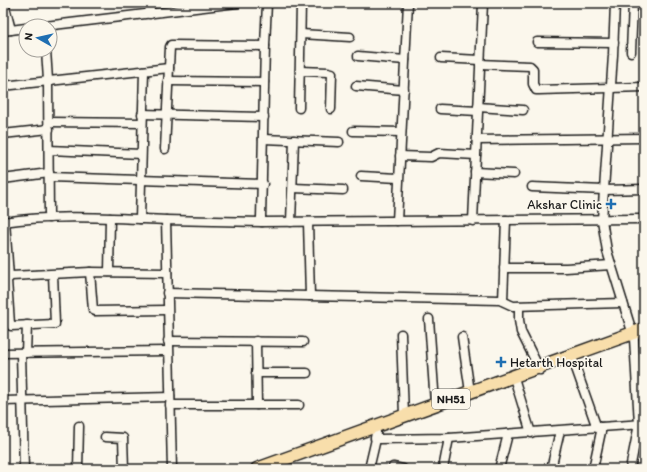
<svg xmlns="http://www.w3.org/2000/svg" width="647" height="472" viewBox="0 0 647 472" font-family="Itim,sans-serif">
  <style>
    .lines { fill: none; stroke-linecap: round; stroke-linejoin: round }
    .minor-casing { stroke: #1c1c1c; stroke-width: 11 }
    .highway-casing { stroke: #1c1c1c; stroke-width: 15 }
    .minor { stroke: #fbf7ec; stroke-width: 8 }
    .highway { stroke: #f8deab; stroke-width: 12 }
    .poi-dot { fill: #1f6fb2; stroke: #fbf7ec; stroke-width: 1.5 }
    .labels { text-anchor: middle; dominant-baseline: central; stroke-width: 3.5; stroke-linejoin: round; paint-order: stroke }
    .shield { fill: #fbf7ec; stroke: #5f5e5a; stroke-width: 1 }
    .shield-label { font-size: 12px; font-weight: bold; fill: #1c1c1c }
    .poi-label { font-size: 13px; fill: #1c1c1c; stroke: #fbf7ec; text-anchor: end }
  </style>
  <rect width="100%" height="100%" fill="#fbf7ec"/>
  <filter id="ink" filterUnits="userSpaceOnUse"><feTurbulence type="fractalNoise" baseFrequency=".025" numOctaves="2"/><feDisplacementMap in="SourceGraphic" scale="8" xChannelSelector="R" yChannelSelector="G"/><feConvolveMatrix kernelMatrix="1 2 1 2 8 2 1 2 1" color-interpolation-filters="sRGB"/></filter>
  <g filter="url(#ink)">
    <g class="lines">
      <defs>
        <g id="minor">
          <path d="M4 3 11 30"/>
          <path d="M149 3 150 14"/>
          <path d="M267 3 265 46 261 218 262 222 644 219"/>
          <path d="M615 3 613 55 602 220 607 251 634 338 639 424 630 469"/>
          <path d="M45 26 237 3"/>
          <path d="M3 31 26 28"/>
          <path d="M301 34 350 37"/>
          <path d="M537 42 614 43"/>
          <path d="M46 50 48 80 49 218"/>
          <path d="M631 52 633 3"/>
          <path d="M358 56 405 60"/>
          <path d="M441 58 480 60"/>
          <path d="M480 64 530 66 533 69V84L536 90H539L644 87"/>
          <path d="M300 71 328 72 332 73 331 109"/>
          <path d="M168 81 264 82"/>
          <path d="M3 86 169 68"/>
          <path d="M356 86 404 90"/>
          <path d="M478 107 523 110"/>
          <path d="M299 108 301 3"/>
          <path d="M440 109 478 111"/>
          <path d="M142 114 264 117"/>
          <path d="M49 122 142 123"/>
          <path d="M353 131 401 132"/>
          <path d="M3 134 49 129"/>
          <path d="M263 139 339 142"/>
          <path d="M477 140 644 138"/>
          <path d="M165 149 170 47 171 45 265 46"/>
          <path d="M49 150 141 154"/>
          <path d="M400 156 431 157 439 153 476 155"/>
          <path d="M475 172 514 174"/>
          <path d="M361 176 398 178"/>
          <path d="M49 177 263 184"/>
          <path d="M3 179 49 173"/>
          <path d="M532 187 604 190 644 189"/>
          <path d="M293 188 343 190"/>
          <path d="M140 219 144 71"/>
          <path d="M5 221 9 277"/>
          <path d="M397 221 408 3"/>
          <path d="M473 221 483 3"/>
          <path d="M3 222C57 214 111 218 166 220"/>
          <path d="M291 222 294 140"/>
          <path d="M308 222 310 296"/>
          <path d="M504 268H566L611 265"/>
          <path d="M90 272 93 310 95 311 167 310"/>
          <path d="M109 272 110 218"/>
          <path d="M53 274 55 324 11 326 10 324 7 280 11 276 90 272 167 273"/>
          <path d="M167 293 500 300 513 306 623 303"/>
          <path d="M503 301 506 220"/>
          <path d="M519 306V320L521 332 540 370"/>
          <path d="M429 319 435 404"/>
          <path d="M401 334 404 415"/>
          <path d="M462 337 470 392"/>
          <path d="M168 341 303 342"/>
          <path d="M256 341 257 405"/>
          <path d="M3 353 168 351"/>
          <path d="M21 353 24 469"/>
          <path d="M26 353 27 325"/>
          <path d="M573 360 597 428"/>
          <path d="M256 373H307"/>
          <path d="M515 381 531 433"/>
          <path d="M3 401 170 397"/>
          <path d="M170 405H299"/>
          <path d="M376 433 375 438 378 439 449 438 643 424"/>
          <path d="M105 437 123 438 124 469"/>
          <path d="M393 467 403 469"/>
          <path d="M78 469 79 426"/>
          <path d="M172 469 166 220 262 222"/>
          <path d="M369 469 376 439"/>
          <path d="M443 469 449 438"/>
          <path d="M499 469 508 434"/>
          <path d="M551 469 560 431"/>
          <path d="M593 469 602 427"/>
        </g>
        <path id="highway" d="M257 469 644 329"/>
      </defs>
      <use href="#minor" class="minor-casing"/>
      <use href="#highway" class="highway-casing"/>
      <use href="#minor" class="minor"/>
      <use href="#highway" class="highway"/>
    </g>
  </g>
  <g class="poi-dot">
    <path d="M609 198h4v4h4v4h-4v4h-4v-4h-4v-4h4z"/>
    <path d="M499 356h4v4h4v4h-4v4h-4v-4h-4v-4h4z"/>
  </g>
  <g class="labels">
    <rect class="shield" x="432" y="389" width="38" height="20" rx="3"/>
    <g class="shield-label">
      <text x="451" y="399">NH51</text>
    </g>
    <g class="poi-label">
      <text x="602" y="204">Akshar Clinic</text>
      <text x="510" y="362" text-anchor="start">Hetarth Hospital</text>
    </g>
  </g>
  <rect width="647" height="472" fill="none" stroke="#fbf7ec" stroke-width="16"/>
  <rect x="8" y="8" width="631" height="456" fill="none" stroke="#1c1c1c" stroke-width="1.5" filter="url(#ink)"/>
  <g transform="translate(38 38) rotate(278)"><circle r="19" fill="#fbf7ec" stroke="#a29f99"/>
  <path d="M0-3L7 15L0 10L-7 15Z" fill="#1f6fb2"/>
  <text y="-6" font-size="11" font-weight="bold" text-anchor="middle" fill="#1c1c1c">N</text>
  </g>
</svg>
